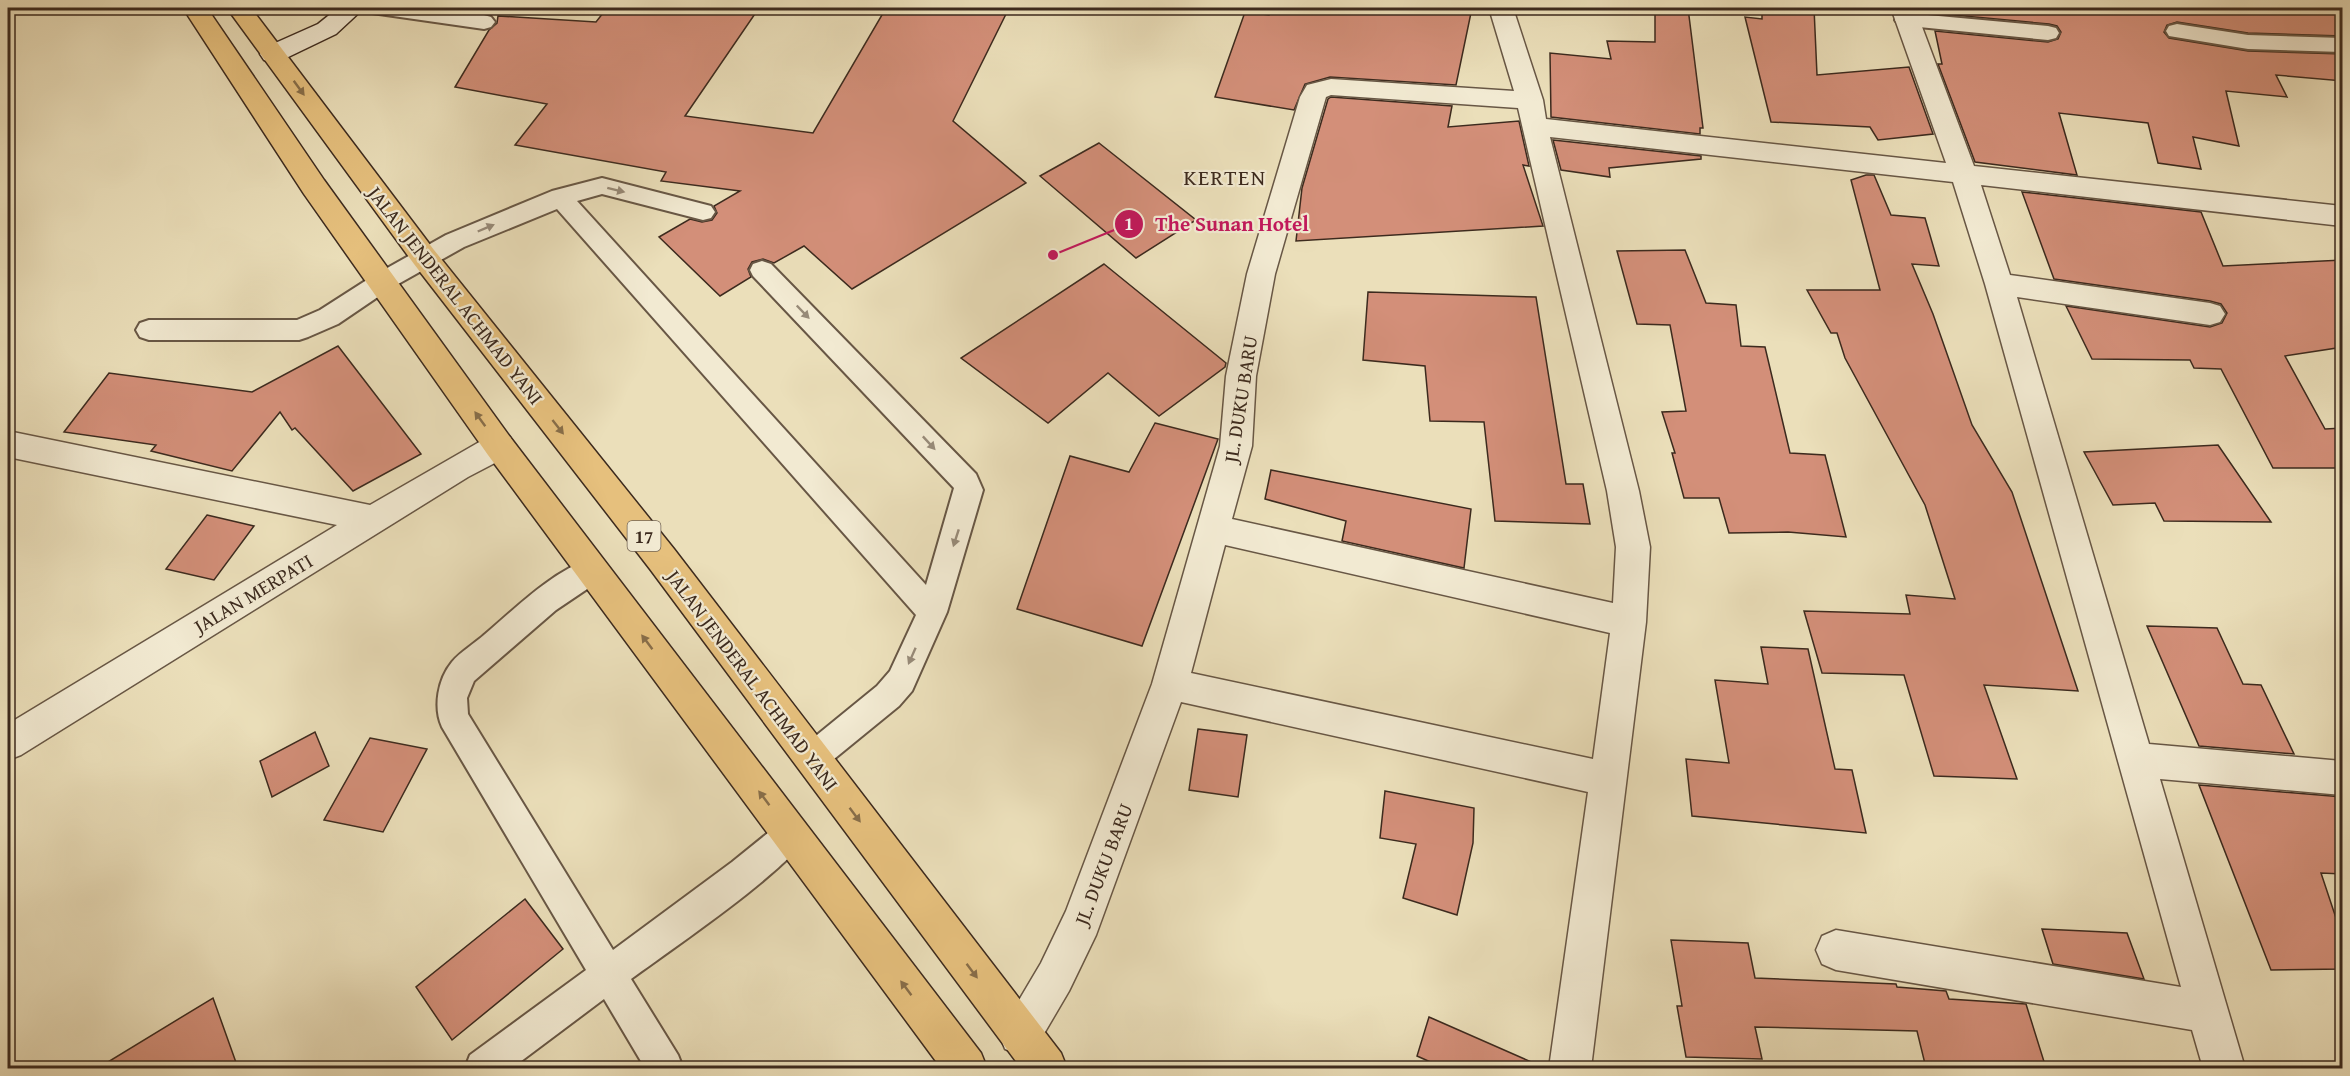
<svg xmlns="http://www.w3.org/2000/svg" width="2350" height="1076" viewBox="0 0 2350 1076" font-family="'Gentium Book Plus',serif">
  <style>
    .building { fill: #d38f79; stroke: #3c2a1e; stroke-width: 1.5 }
    .lines { fill: none; stroke-linecap: round; stroke-linejoin: round }
    .lane-casing { stroke: #685745; stroke-width: 4 }
    .street-casing { stroke: #685745; stroke-width: 3 }
    .secondary-casing { stroke: #3c2a1e; stroke-width: 3 }
    .highway-casing { stroke: #3c2a1e; stroke-width: 3 }
    .lane { fill: #f2ead2; fill-rule: evenodd }
    .street { fill: #f2ead2; fill-rule: evenodd }
    .secondary { fill: #f2ead2; fill-rule: evenodd }
    .highway { fill: #e6c07d; fill-rule: evenodd }
    .oneway { fill: #886e49 }
    .oneway2 { fill: #978a78 }
    .labels { text-anchor: middle; dominant-baseline: central; stroke-width: 4.5; stroke-linejoin: round; paint-order: stroke }
    .shield { fill: #f2ead2; stroke: #736454; stroke-width: 1.5 }
    .shield-label { font-size: 18px; font-weight: bold; fill: #3c2a1e }
    .street-label { font-size: 20px; fill: #3c2a1e; stroke: #f2ead2 }
    .quarter-label { font-size: 22px; letter-spacing: 1.5px; fill: #3c2a1e; stroke: #f2ead2 }
    .leader { fill: none; stroke: #c2185b; stroke-width: 2 }
    .callout-dot { fill: #c2185b; stroke: #f2ead2; stroke-width: 2 }
    .mark-label { font-size: 18px; text-anchor: middle; font-weight: bold; fill: #fff }
    .callout-label { font-size: 21px; text-anchor: middle; font-weight: bold; fill: #c2185b; stroke: #f2ead2; stroke-width: 4.5; stroke-linejoin: round; paint-order: stroke }
  </style>
  <rect width="100%" height="100%" fill="#ebdfba"/>
  <filter id="stains"><feTurbulence type="fractalNoise" baseFrequency=".00333" numOctaves="4"/><feColorMatrix values="0 0 0 0 .2 0 0 0 0 .09 0 0 0 0 .02 0 0 0 .5 -.17"/></filter>
  <radialGradient id="worn" r=".72"><stop offset=".6" stop-color="#630" stop-opacity="0"/><stop offset="1" stop-color="#630" stop-opacity=".3"/></radialGradient>
  <g class="building">
    <path d="M607 8H759L685 116 813 133 886 8H1009L953 121 1026 183 852 289 804 246 774 263 763 259 752 262 748 269 751 277 720 296 659 237 690 219 702 222 712 220 717 213 714 206 740 191 661 181 666 172 515 145 547 104 455 87 489 30 497 23 498 16 596 22Z"/>
    <path d="M1271 8H1472L1456 85 1330 77 1305 84 1294 110 1215 97 1245 12 1269 15Z"/>
    <path d="M1655 8H1688L1703 128H1700V134L1551 117 1550 53 1611 59 1607 41 1655 42Z"/>
    <path d="M1762 8H1814L1817 75 1909 67 1933 134 1878 140 1870 127 1771 122 1745 17 1762 19Z"/>
    <path d="M1930 8H2333L2343 27V36L2248 33 2177 22 2167 25 2164 32 2169 38 2248 51 2343 54V81L2276 75 2287 97 2226 91 2239 146 2193 137 2201 169 2158 163 2148 123 2059 113 2077 175 1975 162 1938 64H1942L1935 31 2048 42 2058 39 2061 32 2057 26 2049 24 1932 13Z"/>
    <path d="M1331 97 1452 106 1448 127 1519 121 1529 166 1523 165 1543 226 1296 241 1302 188 1328 99Z"/>
    <path d="M1553 140 1701 156V159L1609 168 1610 177 1561 170Z"/>
    <path d="M1099 143 1196 220 1136 258 1040 176Z"/>
    <path d="M1866 175H1874L1891 215 1925 218 1939 266 1912 264 1933 314 1972 425 2012 492 2078 691 1984 685 2017 779 1934 776 1904 675 1822 673 1804 611 1910 614 1906 595 1955 599 1925 505 1845 358 1837 333H1831L1807 290H1880L1851 180Z"/>
    <path d="M2022 192 2201 212 2223 266 2343 260V347L2285 356 2325 429 2343 428V468H2273L2221 369 2194 368 2190 360 2092 359 2066 306 2210 327 2222 323 2227 313 2221 304 2210 301 2054 279Z"/>
    <path d="M1685 250 1706 303 1736 305 1741 346 1765 347 1790 453 1825 455 1846 537 1788 532 1729 533 1719 498H1684L1672 453H1675L1662 412 1686 411 1670 325 1637 324 1617 251Z"/>
    <path d="M1104 264 1226 363 1225 367 1159 416 1108 373 1048 423 961 358Z"/>
    <path d="M1368 292 1536 297 1566 484H1583L1590 524 1495 521 1484 422 1430 421 1425 366 1363 360Z"/>
    <path d="M338 346 421 454 353 491 295 428 292 430 280 412 232 471 151 451 156 445 64 432 109 373 252 392Z"/>
    <path d="M1155 423 1218 439 1142 646 1017 609 1070 456 1129 472Z"/>
    <path d="M2218 445 2271 522 2164 521 2155 503 2113 505 2084 452Z"/>
    <path d="M1271 470 1471 509 1464 568 1342 541 1346 521 1265 499Z"/>
    <path d="M207 515 254 526 214 580 166 569Z"/>
    <path d="M2147 626 2217 628 2243 684 2261 685 2294 754 2199 746Z"/>
    <path d="M1761 647 1808 649 1835 769 1852 770 1866 833 1692 816 1686 759 1729 763 1715 680 1768 684Z"/>
    <path d="M1198 729 1247 735 1238 797 1189 790Z"/>
    <path d="M315 732 329 766 272 797 260 761Z"/>
    <path d="M370 738 427 749 383 832 324 820Z"/>
    <path d="M2199 785 2343 797V874L2321 873 2343 939V969L2271 970Z"/>
    <path d="M1385 791 1474 808 1473 843 1457 915 1403 898 1416 844 1380 838Z"/>
    <path d="M525 899 563 949 452 1040 416 987Z"/>
    <path d="M2042 929 2127 933 2144 979 2053 964Z"/>
    <path d="M1671 940 1748 943 1755 978 1896 984 1897 987 1946 991 1949 999 2026 1004 2046 1068H1926L1917 1031 1755 1027 1762 1059 1686 1057 1677 1006H1682Z"/>
    <path d="M213 998 238 1068H98Z"/>
    <path d="M1429 1017 1545 1068H1444L1417 1056Z"/>
  </g>
  <g class="lines">
    <defs>
      <g id="lane">
        <path d="M369 8H424L484 15 491 17 495 22 491 27 484 29 372 13Z"/>
        <path d="M1906 13 2048 26 2056 28 2059 33 2056 38 2048 40 1899 25 1895 20 1899 15Z"/>
        <path d="M2177 24 2248 35 2342 38V52L2248 49 2169 36 2166 31 2169 26Z"/>
        <path d="M602 178 711 206 715 212 711 218 703 220 602 194 577 201 926 585 954 488 753 276 750 270 753 264 762 261 771 264 976 474 983 490 947 612 912 691 899 706 823 768 812 773 801 768 796 758 801 748 877 686 890 671 916 615 557 209 464 247 391 288 338 324 308 337 299 340H149L140 337 136 330 140 323 149 320H297L320 310 373 276 446 235 552 191Z"/>
        <path d="M592 558 602 561 606 570 602 579 556 610 474 681 467 698 468 714 613 950 732 862 779 824 791 819 803 824 807 835C793 867 666 953 631 979L678 1055 683 1068H645L604 999 512 1068H465L470 1055 586 970 442 727C433 707 438 679 452 662 460 652 474 644 484 635 516 608 551 572 592 558Z"/>
      </g>
      <g id="street">
        <path d="M1489 8H1513L1543 100 1546 119 1946 163 1891 8H1915L1974 166 2342 206V226L1981 185 2010 275 2210 303 2220 306 2225 314 2220 322 2210 325 2017 297 2149 744 2342 761V795L2160 779 2245 1068H2203L2192 1030 1836 970 1822 964 1816 950 1822 936 1836 930 2181 987 1985 284 1953 182 1550 137 1639 491 1650 547 1646 622 1591 1068H1549L1588 792 1181 702 1096 935 1069 991 1035 1049 1020 1055 1005 1049 999 1034 1041 963 1066 911 1152 684 1220 446 1226 376 1247 274 1300 97 1307 85 1331 79 1514 91ZM1331 95 1518 108 1607 491 1616 547 1613 603 1232 519 1252 446 1256 376 1275 274 1326 97ZM1225 545 1610 633 1593 759 1191 673Z"/>
        <path d="M8 431 370 505 488 437 499 433 510 437 515 446 510 455 468 477 21 755 8 760V724L337 525 8 457Z"/>
      </g>
      <path id="secondary" d="M338 8H364L336 34 282 60 273 62 264 60 260 54 264 48 318 24Z"/>
      <g id="highway">
        <path d="M183 8H207L324 180 510 437 981 1053 987 1068H941L488 455 304 194Z"/>
        <path d="M227 8H251L434 250 674 549 1061 1053 1067 1068H1021L650 569 414 264Z"/>
      </g>
    </defs>
    <use href="#lane" class="lane-casing"/>
    <use href="#street" class="street-casing"/>
    <use href="#secondary" class="secondary-casing"/>
    <use href="#highway" class="highway-casing"/>
    <use href="#lane" class="lane"/>
    <use href="#street" class="street"/>
    <use href="#secondary" class="secondary"/>
    <use href="#highway" class="highway"/>
  </g>
  <defs><path id="oneway-solid" d="M-6-.8H1V-3.2L6.5 0L1 3.2V.8H-6Z" transform="scale(1.5)"/></defs>
  <g class="oneway">
    <use href="#oneway-solid" transform="translate(299 88) rotate(54)"/>
    <use href="#oneway-solid" transform="translate(480 419) rotate(-126)"/>
    <use href="#oneway-solid" transform="translate(558 427) rotate(52)"/>
    <use href="#oneway-solid" transform="translate(647 642) rotate(-127)"/>
    <use href="#oneway-solid" transform="translate(764 798) rotate(-127)"/>
    <use href="#oneway-solid" transform="translate(855 815) rotate(53)"/>
    <use href="#oneway-solid" transform="translate(972 971) rotate(53)"/>
    <use href="#oneway-solid" transform="translate(906 988) rotate(-127)"/>
  </g>
  <g class="oneway2">
    <use href="#oneway-solid" transform="translate(616 190) rotate(14)"/>
    <use href="#oneway-solid" transform="translate(486 228) rotate(-23)"/>
    <use href="#oneway-solid" transform="translate(803 312) rotate(46)"/>
    <use href="#oneway-solid" transform="translate(929 443) rotate(47)"/>
    <use href="#oneway-solid" transform="translate(956 538) rotate(108)"/>
    <use href="#oneway-solid" transform="translate(912 656) rotate(114)"/>
  </g>
  <g class="labels">
    <rect class="shield" x="627.5" y="521" width="33" height="30" rx="4.5"/>
    <g class="shield-label">
      <text x="644" y="536">17</text>
    </g>
    <g class="street-label">
      <text transform="translate(456 295) rotate(52)">JALAN JENDERAL ACHMAD YANI</text>
      <text transform="translate(1240 399) rotate(-81)">JL. DUKU BARU</text>
      <text transform="translate(253 593) rotate(-31)">JALAN MERPATI</text>
      <text transform="translate(753 680) rotate(53)">JALAN JENDERAL ACHMAD YANI</text>
      <text transform="translate(1103 864) rotate(-69)">JL. DUKU BARU</text>
    </g>
    <g class="quarter-label">
      <text x="1225" y="177">KERTEN</text>
    </g>
  </g>
  <path class="leader" d="M1053 255L1129 224"/>
  <g class="callout-dot">
    <circle cx="1053" cy="255" r="6"/>
    <circle cx="1129" cy="224" r="15"/>
  </g>
  <g class="mark-label">
    <text x="1129" y="230">1</text>
  </g>
  <g class="callout-label">
    <text x="1232" y="231">The Sunan Hotel</text>
  </g>
  <rect width="2350" height="1076" fill="none" stroke="#ebdfba" stroke-width="30"/>
  <rect x="9" y="9" width="2332" height="1058" fill="none" stroke="#3c2a1e" stroke-width="3"/>
  <rect x="15" y="15" width="2320" height="1046" fill="none" stroke="#3c2a1e" stroke-width="1.5"/>
  <rect width="100%" height="100%" filter="url(#stains)"/>
  <rect width="100%" height="100%" fill="url(#worn)"/>
</svg>
